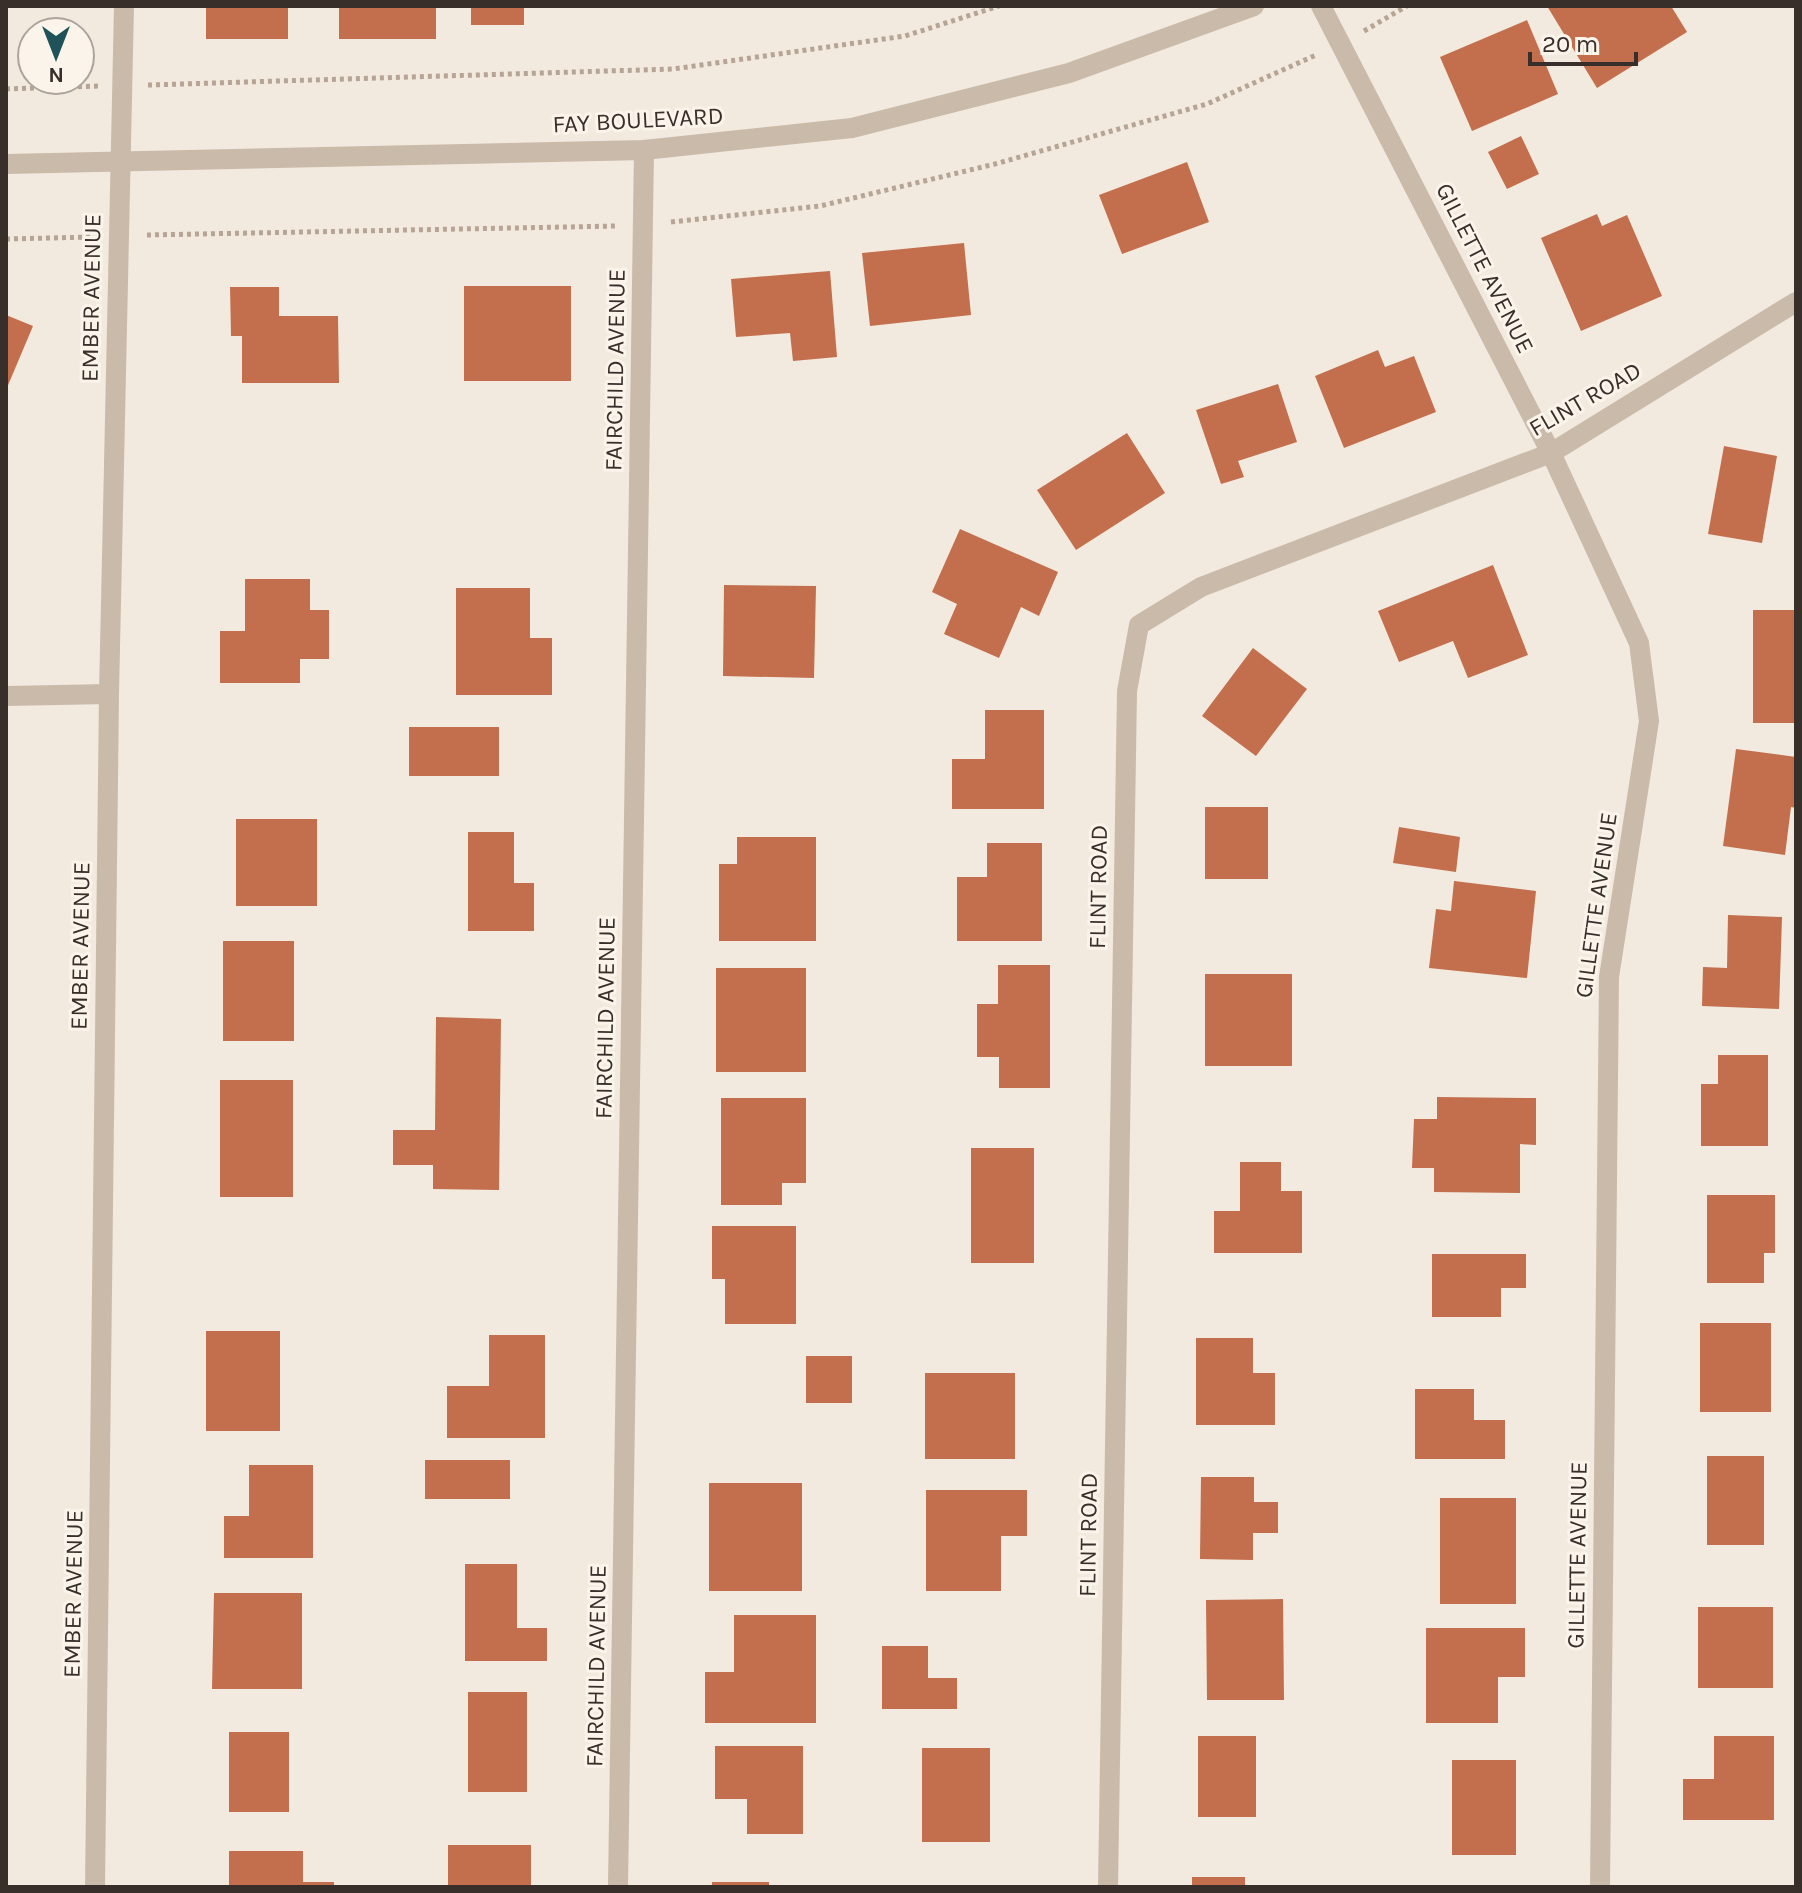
<svg xmlns="http://www.w3.org/2000/svg" width="1802" height="1893" viewBox="0 0 1802 1893" font-family="Karla,sans-serif">
  <style>
    .building { fill: #c36e4c }
    .lines { fill: none; stroke-linecap: round; stroke-linejoin: round }
    .path { stroke: #b6a495; stroke-width: 5; stroke-dasharray: 4 4; stroke-linecap: butt }
    .minor { stroke: #cabaaa; stroke-width: 20 }
    .tertiary { stroke: #cabaaa; stroke-width: 20 }
    .labels { text-anchor: middle; dominant-baseline: central; stroke-width: 6; stroke-linejoin: round; paint-order: stroke }
    .street-label { font-size: 24px; fill: #382f2a; stroke: #faf4eb }
  </style>
  <rect width="100%" height="100%" fill="#f2eade"/>
  <g class="building">
    <rect x="206" y="6" width="82" height="33"/>
    <rect x="339" y="6" width="97" height="33"/>
    <rect x="471" y="6" width="53" height="19"/>
    <path d="M1547 6H1671L1687 32 1597 88Z"/>
    <path d="M1527 20 1558 94 1472 131 1440 57Z"/>
    <path d="M1521 136 1539 174 1507 189 1488 152Z"/>
    <path d="M1187 162 1209 222 1122 254 1099 195Z"/>
    <path d="M1597 214 1602 226 1627 215 1662 296 1581 331 1541 238Z"/>
    <path d="M964 243 971 315 870 326 862 253Z"/>
    <path d="M830 271 837 357 793 361 790 333 736 337 731 279Z"/>
    <rect x="464" y="286" width="107" height="95"/>
    <path d="M230 287H279V316H338L339 383H242V336H231Z"/>
    <path d="M6 315 33 326 6 390Z"/>
    <path d="M1378 350 1385 367 1414 356 1436 412 1344 448 1315 376Z"/>
    <path d="M1278 384 1297 442 1238 461 1244 477 1221 484 1196 410Z"/>
    <path d="M1127 433 1165 493 1076 550 1037 490Z"/>
    <path d="M1724 446 1777 456 1762 543 1708 534Z"/>
    <path d="M960 529 1058 572 1039 616 1021 607 999 658 944 634 957 604 932 592Z"/>
    <path d="M1493 565 1528 655 1468 678 1453 641 1399 662 1378 611Z"/>
    <path d="M245 579H310V610H329V659H300V683H220V631H245Z"/>
    <path d="M724 585 816 586 814 678 723 676Z"/>
    <path d="M456 588H530V638H552V695H456Z"/>
    <rect x="1753" y="610" width="43" height="113"/>
    <path d="M1253 648 1307 689 1256 756 1202 716Z"/>
    <path d="M985 710H1044V809H952V759H985Z"/>
    <rect x="409" y="727" width="90" height="49"/>
    <path d="M1736 749 1796 757V808L1791 807 1785 855 1723 846Z"/>
    <rect x="1205" y="807" width="63" height="72"/>
    <rect x="236" y="819" width="81" height="87"/>
    <path d="M1399 827 1460 837 1456 872 1393 863Z"/>
    <path d="M468 832H514V883H534V931H468Z"/>
    <path d="M737 837H816V941H719V864H737Z"/>
    <path d="M987 843H1042V941H957V877H987Z"/>
    <path d="M1454 881 1536 891 1527 978 1429 968 1436 909 1451 911Z"/>
    <path d="M1728 915 1782 917 1779 1009 1702 1006 1703 967 1727 968Z"/>
    <rect x="223" y="941" width="71" height="100"/>
    <path d="M998 965H1050V1088H999V1057H977V1004H998Z"/>
    <rect x="716" y="968" width="90" height="104"/>
    <rect x="1205" y="974" width="87" height="92"/>
    <path d="M436 1017 501 1019 499 1190 433 1189V1165H393V1130H435Z"/>
    <path d="M1718 1055H1768V1146H1701V1084H1718Z"/>
    <rect x="220" y="1080" width="73" height="117"/>
    <path d="M1437 1097 1536 1098V1145L1520 1144V1193L1434 1192V1168H1412L1414 1119H1437Z"/>
    <path d="M721 1098H806V1183H782V1205H721Z"/>
    <rect x="971" y="1148" width="63" height="115"/>
    <path d="M1240 1162H1281V1191H1302V1253H1214V1211H1240Z"/>
    <path d="M1707 1195H1775V1253H1764V1283H1707Z"/>
    <path d="M712 1226H796V1324H725V1279H712Z"/>
    <path d="M1432 1254H1526V1288H1501V1317H1432Z"/>
    <rect x="1700" y="1323" width="71" height="89"/>
    <rect x="206" y="1331" width="74" height="100"/>
    <path d="M489 1335H545V1438H447V1386H489Z"/>
    <path d="M1196 1338H1253V1373H1275V1425H1196Z"/>
    <rect x="806" y="1356" width="46" height="47"/>
    <rect x="925" y="1373" width="90" height="86"/>
    <path d="M1415 1389H1474V1420H1505V1459H1415Z"/>
    <rect x="1707" y="1456" width="57" height="89"/>
    <rect x="425" y="1460" width="85" height="39"/>
    <path d="M249 1465H313V1558H224V1516H249Z"/>
    <path d="M1201 1477H1254V1502H1278V1533H1253V1560L1200 1559Z"/>
    <rect x="709" y="1483" width="93" height="108"/>
    <path d="M926 1490H1027V1536H1001V1591H926Z"/>
    <rect x="1440" y="1498" width="76" height="106"/>
    <path d="M465 1564H517V1628H547V1661H465Z"/>
    <path d="M214 1593H302V1689H212Z"/>
    <path d="M1283 1599 1284 1700H1207L1206 1600Z"/>
    <rect x="1698" y="1607" width="75" height="81"/>
    <path d="M734 1615H816V1723H705V1672H734Z"/>
    <path d="M1426 1628H1525V1677H1498V1723H1426Z"/>
    <path d="M882 1646H928V1678H957V1709H882Z"/>
    <rect x="468" y="1692" width="59" height="100"/>
    <rect x="229" y="1732" width="60" height="80"/>
    <rect x="1198" y="1736" width="58" height="81"/>
    <path d="M1714 1736H1774V1820H1683V1779H1714Z"/>
    <path d="M715 1746H803V1834H747V1799H715Z"/>
    <rect x="922" y="1748" width="68" height="94"/>
    <rect x="1452" y="1760" width="64" height="95"/>
    <rect x="448" y="1845" width="83" height="42"/>
    <path d="M229 1851H303V1882H334V1887H229Z"/>
    <rect x="1192" y="1877" width="53" height="10"/>
    <rect x="712" y="1882" width="57" height="5"/>
  </g>
  <g class="lines">
    <g class="path">
      <path d="M1364 31 1407 6"/>
      <path d="M148 85 673 69 905 36 999 6"/>
      <path d="M6 89 98 86"/>
      <path d="M671 222 820 206 995 164 1207 104 1316 55"/>
      <path d="M147 235 617 226"/>
      <path d="M6 239 93 237"/>
    </g>
    <g class="minor">
      <path d="M1321 6 1551 453 1639 643 1649 721 1609 977 1600 1887"/>
      <path d="M6 696 109 694"/>
      <path d="M95 1887 109 694 124 6"/>
      <path d="M618 1887 644 150"/>
      <path d="M1108 1887 1127 691 1139 625 1201 587 1551 453 1796 302"/>
    </g>
    <path class="tertiary" d="M6 164 644 150 852 128 1069 73 1254 6"/>
  </g>
  <g class="labels">
    <g class="street-label">
      <text transform="translate(638 120) rotate(-3)">FAY BOULEVARD</text>
      <text transform="translate(1485 268) rotate(63)">GILLETTE AVENUE</text>
      <text transform="translate(91 298) rotate(-89)">EMBER AVENUE</text>
      <text transform="translate(615 370) rotate(-89)">FAIRCHILD AVENUE</text>
      <text transform="translate(1585 399) rotate(-30)">FLINT ROAD</text>
      <text transform="translate(1098 887) rotate(-89)">FLINT ROAD</text>
      <text transform="translate(1596 905) rotate(-82)">GILLETTE AVENUE</text>
      <text transform="translate(80 946) rotate(-89)">EMBER AVENUE</text>
      <text transform="translate(605 1018) rotate(-89)">FAIRCHILD AVENUE</text>
      <text transform="translate(1088 1535) rotate(-89)">FLINT ROAD</text>
      <text transform="translate(1577 1555) rotate(-89)">GILLETTE AVENUE</text>
      <text transform="translate(73 1594) rotate(-89)">EMBER AVENUE</text>
      <text transform="translate(596 1666) rotate(-89)">FAIRCHILD AVENUE</text>
    </g>
  </g>
  <rect width="1802" height="1893" fill="none" stroke="#382f2a" stroke-width="16"/>
  <g transform="translate(56 56) rotate(180)"><circle r="38" fill="#faf4eb" stroke="#aca59e" stroke-width="2"/>
  <path d="M0-6L14 30L0 20L-14 30Z" fill="#205359"/>
  <text y="-12" font-size="22" font-weight="bold" text-anchor="middle" fill="#382f2a">N</text>
  </g>
  <path d="M1530 52v12h106v-12" fill="none" stroke="#382f2a" stroke-width="4"/>
  <text x="1542" y="52" font-size="24" fill="#382f2a" stroke="#faf4eb" stroke-width="6" paint-order="stroke">20 m</text>
</svg>
